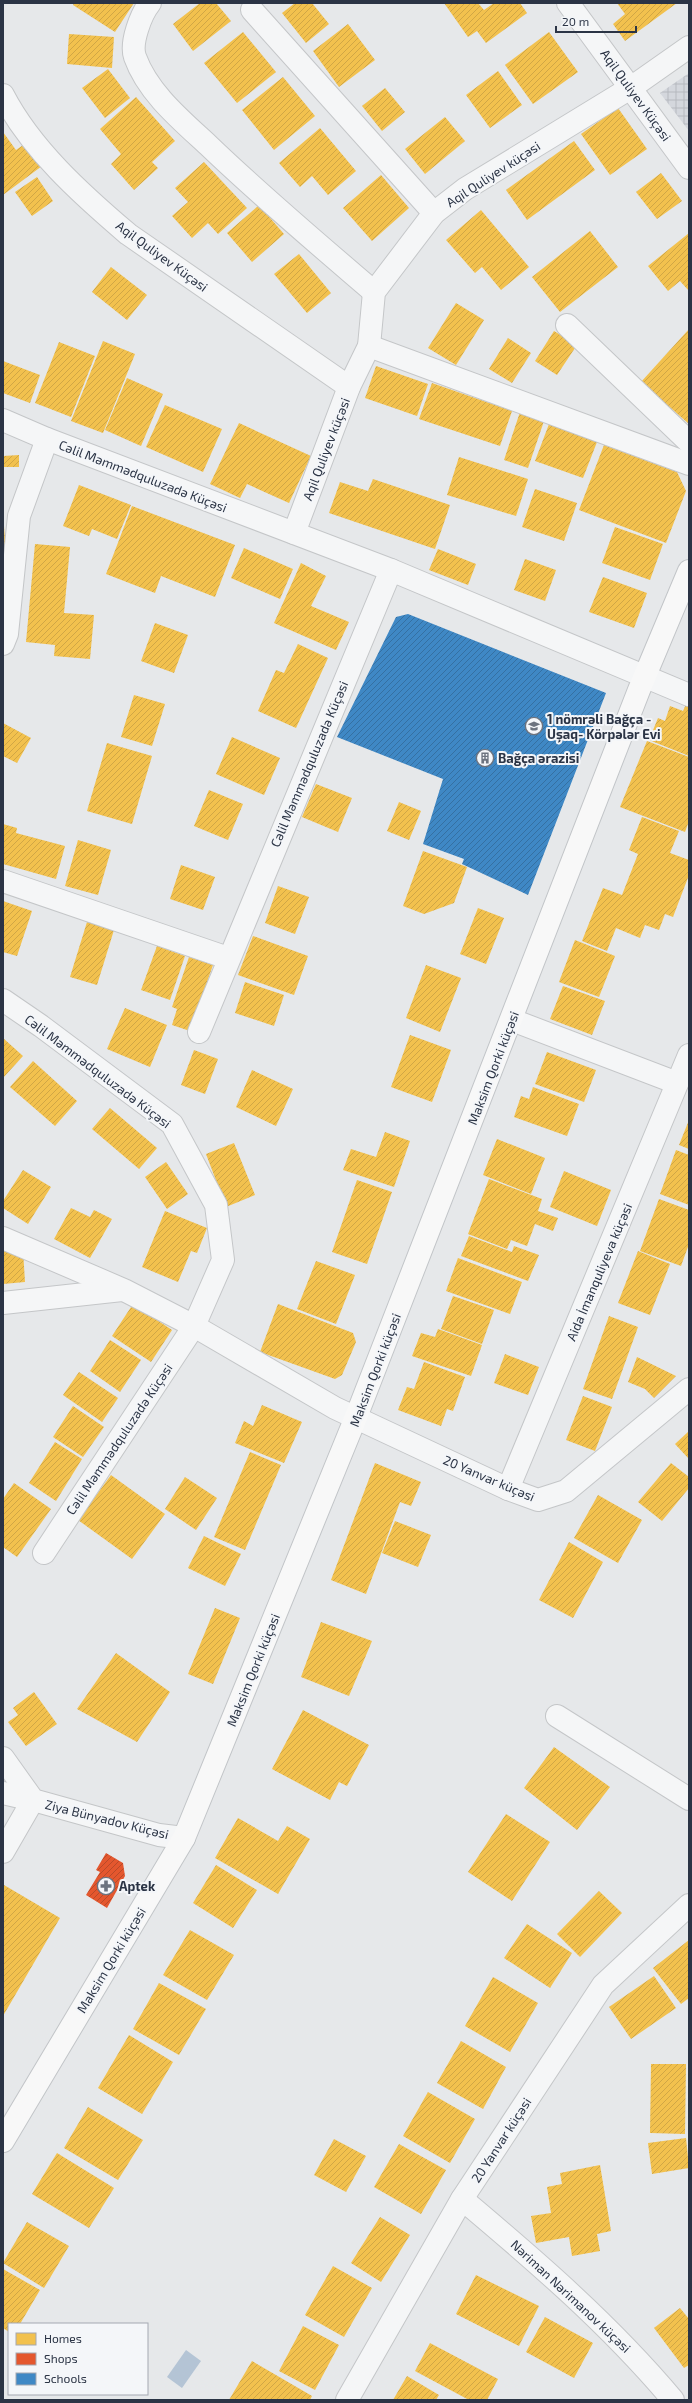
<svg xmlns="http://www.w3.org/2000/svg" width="692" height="2403" viewBox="0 0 692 2403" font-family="'Exo 2',sans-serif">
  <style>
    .industrial { fill: url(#industrial-grid) }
    .water { fill: #b4c4d5 }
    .homes { fill: url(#homes-hatch) }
    .shops { fill: url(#shops-hatch) }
    .schools { fill: url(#schools-hatch) }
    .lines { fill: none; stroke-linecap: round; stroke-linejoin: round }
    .minor-casing { stroke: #c4c6c8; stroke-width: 24 }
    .major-casing { stroke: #c2c5c8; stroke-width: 24 }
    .minor { stroke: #f5f6f7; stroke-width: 22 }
    .major { stroke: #f8f8f8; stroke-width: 22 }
    .labels { text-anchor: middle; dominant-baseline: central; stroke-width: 4; stroke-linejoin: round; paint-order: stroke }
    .street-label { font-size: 13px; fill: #2b3445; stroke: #f4f6f9 }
    .poi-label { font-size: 13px; font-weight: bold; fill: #2b3445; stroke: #f4f6f9; text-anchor: start }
  </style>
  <defs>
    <pattern id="industrial-grid" width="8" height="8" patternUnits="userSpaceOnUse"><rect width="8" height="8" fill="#d4d7dd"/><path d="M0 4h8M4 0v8" fill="none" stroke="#b6b9bf"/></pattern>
    <pattern id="homes-hatch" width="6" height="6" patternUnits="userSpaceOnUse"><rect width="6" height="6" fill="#f2c14e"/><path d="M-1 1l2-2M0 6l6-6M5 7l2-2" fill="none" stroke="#d0a645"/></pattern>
    <pattern id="shops-hatch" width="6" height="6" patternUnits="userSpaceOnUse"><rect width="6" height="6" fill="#e4572e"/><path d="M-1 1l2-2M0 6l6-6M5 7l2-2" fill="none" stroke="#b94929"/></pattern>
    <pattern id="schools-hatch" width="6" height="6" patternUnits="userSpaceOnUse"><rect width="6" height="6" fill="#3f88c5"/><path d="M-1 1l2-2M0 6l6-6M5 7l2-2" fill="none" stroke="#3570a2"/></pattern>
  </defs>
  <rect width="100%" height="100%" fill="#e6e8ea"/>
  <path class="industrial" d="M689 73V131L660 93Z"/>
  <path class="water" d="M186 2350 201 2361 182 2388 167 2377Z"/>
  <g class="homes">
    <path d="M74 3H134L115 32 73 5Z"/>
    <path d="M200 3H216L231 21 193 51 173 24Z"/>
    <path d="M295 3H312L329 24 306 43 282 13Z"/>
    <path d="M444 3H478L484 10 494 3H520L527 13 486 43 477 31 468 37Z"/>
    <path d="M617 3H677L625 41 613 24 625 14Z"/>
    <path d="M348 24 375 60 339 87 313 51Z"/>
    <path d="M243 32 276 72 237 103 204 63Z"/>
    <path d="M549 32 578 72 533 104 505 65Z"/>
    <path d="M69 34 114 37 112 68 67 64Z"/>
    <path d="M108 69 130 98 105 118 82 88Z"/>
    <path d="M498 71 522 105 490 128 466 95Z"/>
    <path d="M283 77 315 116 274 150 242 110Z"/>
    <path d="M385 88 405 112 382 131 362 106Z"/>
    <path d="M136 97 175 141 152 162 158 168 134 190 111 164 121 154 100 129Z"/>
    <path d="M618 108 647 149 610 175 581 134Z"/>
    <path d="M445 117 465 141 425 174 405 149Z"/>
    <path d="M320 128 356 171 328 195 312 176 300 187 279 163Z"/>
    <path d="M3 132 16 150 26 143 42 166 3 195Z"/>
    <path d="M574 141 595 170 527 220 506 190Z"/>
    <path d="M204 162 247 208 218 234 208 223 192 238 172 216 188 202 175 188Z"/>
    <path d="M661 173 682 201 657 219 636 192Z"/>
    <path d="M381 175 409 208 372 241 343 208Z"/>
    <path d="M37 177 53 201 32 216 15 192Z"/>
    <path d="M259 205 284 234 252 262 227 233Z"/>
    <path d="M481 210 529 267 501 290 482 267 475 273 446 240Z"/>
    <path d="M590 231 618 267 560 312 532 277Z"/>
    <path d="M689 233V291L680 281 668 291 648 266Z"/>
    <path d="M299 254 331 293 307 313 274 274Z"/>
    <path d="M111 267 147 295 127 320 92 292Z"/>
    <path d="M456 303 484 320 456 365 428 348Z"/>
    <path d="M689 329V424L641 382Z"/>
    <path d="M554 331 577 345 557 375 535 361Z"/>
    <path d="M508 338 531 353 512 383 489 369Z"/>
    <path d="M103 341 135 354 103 433 71 421Z"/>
    <path d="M59 342 95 356 71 417 35 403Z"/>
    <path d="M3 361 40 375 30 403 3 393Z"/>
    <path d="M376 366 428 384 417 416 365 398Z"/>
    <path d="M127 378 163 394 141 446 105 430Z"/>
    <path d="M432 383 512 411 500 446 419 419Z"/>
    <path d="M165 405 222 429 203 472 146 447Z"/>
    <path d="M520 412 544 421 528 468 504 460Z"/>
    <path d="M239 423 311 456 289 503 247 484 240 498 210 484Z"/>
    <path d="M549 424 597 442 583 478 535 461Z"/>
    <path d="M604 445 677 472 686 491 666 543 579 510Z"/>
    <path d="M19 455V467H3V456Z"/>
    <path d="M459 457 528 479 516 516 447 495Z"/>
    <path d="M373 479 450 505 435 549 329 513 340 482 368 491Z"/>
    <path d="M79 485 131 505 117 539 92 529 89 536 63 526Z"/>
    <path d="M535 489 577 503 564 541 522 527Z"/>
    <path d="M132 506 235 545 215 597 161 576 155 593 106 574Z"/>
    <path d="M3 514 6 551H3Z"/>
    <path d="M615 527 663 544 650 580 602 563Z"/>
    <path d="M35 544 70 547 64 613 94 615 90 659 54 656 55 645 26 642Z"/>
    <path d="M244 548 293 569 280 599 231 578Z"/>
    <path d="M438 549 476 564 468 585 429 570Z"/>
    <path d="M525 559 556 570 545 601 514 590Z"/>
    <path d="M301 563 326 576 311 606 349 622 336 650 274 623Z"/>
    <path d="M603 577 647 593 634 628 589 612Z"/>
    <path d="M155 623 188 635 174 673 141 661Z"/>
    <path d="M298 644 328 658 296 728 258 711 276 670 284 673Z"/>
    <path d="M134 695 165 704 152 746 121 737Z"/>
    <path d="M687 702 689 703V756L649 740 658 718 665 721 670 706 683 711Z"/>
    <path d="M3 723 31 738 17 763 3 756Z"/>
    <path d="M232 737 280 758 264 795 216 774Z"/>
    <path d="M647 741 689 757V821L685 832 620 807Z"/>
    <path d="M107 743 152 756 132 824 87 811Z"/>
    <path d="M316 784 352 798 338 832 302 817Z"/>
    <path d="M209 790 243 804 228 840 194 826Z"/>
    <path d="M399 802 421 811 409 840 387 831Z"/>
    <path d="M642 817 679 831 670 853 689 860V875L673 917 665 914 659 930 645 925 640 938 616 928 607 951 582 941 603 888 622 895 638 854 629 850Z"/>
    <path d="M3 824 17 828 16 833 65 846 56 879 3 864Z"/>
    <path d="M78 840 111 850 98 895 65 886Z"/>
    <path d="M423 851 467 867 454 903 424 914 403 906Z"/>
    <path d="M181 865 215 877 203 910 170 899Z"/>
    <path d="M278 886 309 897 295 934 265 923Z"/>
    <path d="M3 901 32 911 17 956 3 952Z"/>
    <path d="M478 908 504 918 486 964 460 954Z"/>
    <path d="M87 922 114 930 97 985 70 977Z"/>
    <path d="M253 936 308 956 294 995 238 975Z"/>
    <path d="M575 940 615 956 599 997 559 982Z"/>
    <path d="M157 946 185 956 170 1000 141 990Z"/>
    <path d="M189 957 213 965 190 1031 172 1025 177 1009 172 1007Z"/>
    <path d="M426 965 461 978 440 1032 406 1018Z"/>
    <path d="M245 982 284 995 274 1026 235 1013Z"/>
    <path d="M563 986 605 1001 592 1035 550 1019Z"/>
    <path d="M125 1008 167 1025 150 1067 107 1049Z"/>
    <path d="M410 1035 451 1050 432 1102 391 1087Z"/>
    <path d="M3 1038 23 1056 3 1078Z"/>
    <path d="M194 1050 218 1059 205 1094 181 1085Z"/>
    <path d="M547 1052 596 1070 584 1102 535 1084Z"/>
    <path d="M33 1061 77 1101 55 1126 10 1087Z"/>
    <path d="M252 1070 293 1089 276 1126 236 1107Z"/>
    <path d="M533 1087 579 1104 567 1136 514 1117 521 1096 529 1099Z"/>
    <path d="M110 1108 157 1148 139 1169 92 1129Z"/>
    <path d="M689 1120V1149L679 1145Z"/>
    <path d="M385 1132 410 1141 394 1187 343 1170 351 1149 376 1157Z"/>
    <path d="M497 1139 545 1158 531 1194 483 1175Z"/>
    <path d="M234 1143 255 1195 226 1207 206 1154Z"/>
    <path d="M676 1150 689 1155V1205L660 1194Z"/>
    <path d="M166 1162 188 1194 167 1209 145 1177Z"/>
    <path d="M23 1170 51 1187 28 1224 3 1208V1201Z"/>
    <path d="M564 1171 611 1190 597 1226 550 1207Z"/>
    <path d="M489 1179 542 1199 538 1211 558 1218 553 1231 535 1224 527 1246 511 1240 507 1249 468 1234Z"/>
    <path d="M357 1180 392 1192 367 1264 332 1252Z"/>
    <path d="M659 1199 689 1210V1244L681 1266 640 1251Z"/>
    <path d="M71 1208 90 1217 94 1210 112 1219 90 1258 54 1239Z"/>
    <path d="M165 1211 207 1228 197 1253 191 1251 178 1282 142 1267Z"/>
    <path d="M469 1236 512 1252 514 1246 539 1255 528 1281 461 1256Z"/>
    <path d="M23 1250 25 1282 3 1284V1251Z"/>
    <path d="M638 1251 670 1264 650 1315 618 1303Z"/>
    <path d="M458 1258 522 1282 510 1314 446 1291Z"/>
    <path d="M316 1261 355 1275 336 1324 297 1309Z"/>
    <path d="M453 1296 494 1310 482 1344 441 1329Z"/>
    <path d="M133 1304 172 1330 151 1362 112 1336Z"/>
    <path d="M278 1304 353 1333 356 1342 342 1375 335 1379 260 1352Z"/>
    <path d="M609 1316 638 1327 612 1399 583 1389Z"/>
    <path d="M438 1329 482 1345 471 1376 412 1356 421 1333 435 1337Z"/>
    <path d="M110 1340 141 1360 120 1392 90 1371Z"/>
    <path d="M505 1354 539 1367 528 1395 494 1383Z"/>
    <path d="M637 1357 676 1376 654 1398 645 1389 628 1382Z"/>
    <path d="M424 1362 465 1377 453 1411 447 1409 441 1426 398 1410 407 1387 414 1389Z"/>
    <path d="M79 1372 118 1398 102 1422 63 1395Z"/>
    <path d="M583 1396 612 1407 595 1451 566 1440Z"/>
    <path d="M262 1405 302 1422 284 1463 235 1443 244 1421 253 1426Z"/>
    <path d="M73 1406 104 1427 83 1457 53 1437Z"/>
    <path d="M689 1431V1459L675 1444Z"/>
    <path d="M55 1442 82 1459 56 1501 29 1483Z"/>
    <path d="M250 1452 281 1465 245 1550 214 1537Z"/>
    <path d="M375 1463 421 1482 411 1506 400 1502 366 1594 331 1580Z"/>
    <path d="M671 1463 689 1477V1488L662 1521 638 1502Z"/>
    <path d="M111 1475 165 1514 132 1559 78 1520Z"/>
    <path d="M185 1477 217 1498 196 1530 165 1509Z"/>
    <path d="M14 1483 51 1509 17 1557 3 1547V1499Z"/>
    <path d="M598 1495 642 1520 618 1563 574 1538Z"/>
    <path d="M395 1521 431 1535 418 1567 382 1553Z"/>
    <path d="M204 1536 241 1554 225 1586 188 1568Z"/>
    <path d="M569 1542 603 1562 573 1618 539 1600Z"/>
    <path d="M215 1608 240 1618 213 1684 188 1674Z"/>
    <path d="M321 1622 372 1641 349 1696 301 1677Z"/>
    <path d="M116 1653 170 1692 137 1742 77 1709Z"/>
    <path d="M34 1692 57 1724 26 1746 8 1722 18 1715 13 1708Z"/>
    <path d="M303 1710 369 1745 347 1786 339 1782 330 1800 272 1769Z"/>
    <path d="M554 1747 610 1787 577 1830 524 1788Z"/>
    <path d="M506 1814 550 1842 512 1901 468 1872Z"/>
    <path d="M238 1818 278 1841 287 1826 310 1839 278 1894 215 1858Z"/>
    <path d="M216 1865 257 1890 233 1928 193 1903Z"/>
    <path d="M4 1885 60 1918 3 2016V1887Z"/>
    <path d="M599 1891 622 1913 580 1957 557 1934Z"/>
    <path d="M527 1924 572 1953 550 1988 504 1958Z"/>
    <path d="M190 1930 234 1955 207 2000 163 1975Z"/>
    <path d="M689 1940V1998L681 2004 653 1968Z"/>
    <path d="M654 1976 676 2008 631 2039 609 2007Z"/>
    <path d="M493 1977 538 2003 510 2052 465 2026Z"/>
    <path d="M159 1983 206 2009 179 2055 133 2029Z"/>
    <path d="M129 2035 173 2062 142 2114 98 2088Z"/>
    <path d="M461 2041 506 2067 483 2109 437 2083Z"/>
    <path d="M651 2064H686L685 2134 650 2133Z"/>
    <path d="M428 2092 475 2119 450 2163 403 2136Z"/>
    <path d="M88 2107 143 2140 118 2180 64 2148Z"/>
    <path d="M686 2138 689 2168 652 2174 648 2143Z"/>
    <path d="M334 2139 366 2156 346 2192 314 2175Z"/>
    <path d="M399 2144 446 2170 421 2214 374 2187Z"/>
    <path d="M57 2153 114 2188 89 2228 32 2194Z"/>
    <path d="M600 2165 611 2231 597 2234 600 2251 572 2256 569 2237 536 2243 531 2216 551 2213 547 2187 562 2184 560 2173Z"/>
    <path d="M380 2217 410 2235 381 2282 351 2263Z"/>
    <path d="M27 2222 69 2246 44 2288 3 2263Z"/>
    <path d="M333 2266 372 2288 344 2337 305 2315Z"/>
    <path d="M3 2269 40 2290 20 2324H9V2332L3 2328Z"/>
    <path d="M476 2275 539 2306 519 2346 456 2314Z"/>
    <path d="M680 2308 689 2319V2365L684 2368 654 2328Z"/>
    <path d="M545 2317 593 2343 574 2378 526 2352Z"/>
    <path d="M303 2326 339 2345 315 2390 279 2371Z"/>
    <path d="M430 2343 498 2379 487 2400H469L415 2371Z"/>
    <path d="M252 2361 312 2396 310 2400H229Z"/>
    <path d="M407 2376 439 2395 436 2400H393Z"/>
  </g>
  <path class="shops" d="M106 1853 123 1863 125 1876 107 1908 86 1895 100 1872 96 1870Z"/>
  <path class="schools" d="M408 614 606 693 528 895 462 864 464 859 423 844 443 779 337 737 396 617Z"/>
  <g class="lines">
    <defs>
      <g id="minor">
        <path d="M150 3C141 14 130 43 135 57 148 93 181 120 208 145 261 196 318 244 374 292"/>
        <path d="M568 3 689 168"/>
        <path d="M252 10 434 213"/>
        <path d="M3 95C31 149 81 194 128 234L349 387"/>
        <path d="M567 325 689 442"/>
        <path d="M369 346 689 464"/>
        <path d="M3 420 47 439"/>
        <path d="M294 533 349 387 369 346 374 292 434 213 465 189 632 87 689 47"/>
        <path d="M3 644 7 634 19 516 47 439 391 570 689 695"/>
        <path d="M3 881 228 958"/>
        <path d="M3 1000 41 1026 172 1124 216 1205 223 1260 194 1326 44 1553"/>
        <path d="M512 1020 677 1083"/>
        <path d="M199 1032 391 570"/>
        <path d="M3 1238 124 1290 194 1326 335 1408 508 1489 538 1500 566 1491 689 1389"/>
        <path d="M3 1303 122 1290"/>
        <path d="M508 1489 689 1055"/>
        <path d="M557 1716 689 1799"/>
        <path d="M3 1758 33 1800 159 1835 184 1838"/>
        <path d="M3 1793 33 1800 3 1852"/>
        <path d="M462 2199C537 2262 610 2325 673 2400"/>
        <path d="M347 2400 462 2199 603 1985 689 1905"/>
      </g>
      <path id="major" d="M3 2141 184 1838 356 1417 639 690 689 571"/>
    </defs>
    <use href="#minor" class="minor-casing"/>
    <use href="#major" class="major-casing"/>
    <use href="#minor" class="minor"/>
    <use href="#major" class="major"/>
  </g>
  <defs>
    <symbol id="school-ring" viewBox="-11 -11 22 22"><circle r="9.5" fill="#f4f6f9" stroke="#6c737f" stroke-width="1.5"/><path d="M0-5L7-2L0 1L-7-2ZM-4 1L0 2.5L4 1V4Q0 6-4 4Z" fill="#6c737f"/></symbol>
    <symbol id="building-ring" viewBox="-11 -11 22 22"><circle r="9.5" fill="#f4f6f9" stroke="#6c737f" stroke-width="1.5"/><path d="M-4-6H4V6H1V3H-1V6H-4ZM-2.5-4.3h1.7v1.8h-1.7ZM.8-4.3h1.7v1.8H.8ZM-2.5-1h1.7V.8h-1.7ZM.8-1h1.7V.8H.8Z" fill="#6c737f"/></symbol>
    <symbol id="pharmacy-ring" viewBox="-11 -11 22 22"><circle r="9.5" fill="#f4f6f9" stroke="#6c737f" stroke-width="1.5"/><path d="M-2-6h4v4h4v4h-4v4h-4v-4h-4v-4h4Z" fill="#6c737f"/></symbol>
  </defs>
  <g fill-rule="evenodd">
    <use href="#school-ring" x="524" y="716" width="20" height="20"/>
    <use href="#building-ring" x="475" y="748" width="20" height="20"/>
    <use href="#pharmacy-ring" x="96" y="1876" width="20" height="20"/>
  </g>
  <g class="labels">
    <g class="street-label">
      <text transform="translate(636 95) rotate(54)">Aqil Quliyev Küçəsi</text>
      <text transform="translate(493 174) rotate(-33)">Aqil Quliyev küçəsi</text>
      <text transform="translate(162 256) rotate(36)">Aqil Quliyev Küçəsi</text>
      <text transform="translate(326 449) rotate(-69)">Aqil Quliyev küçəsi</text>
      <text transform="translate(143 476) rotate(21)">Cəlil Məmmədquluzadə Küçəsi</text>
      <text transform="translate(309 764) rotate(-67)">Cəlil Məmmədquluzadə Küçəsi</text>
      <text transform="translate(493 1068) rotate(-69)">Maksim Qorki küçəsi</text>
      <text transform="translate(98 1071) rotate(37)">Cəlil Məmmədquluzadə Küçəsi</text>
      <text transform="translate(599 1272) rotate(-67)">Aida İmanquliyeva küçəsi</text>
      <text transform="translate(375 1370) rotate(-69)">Maksim Qorki küçəsi</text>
      <text transform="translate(119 1439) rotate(-56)">Cəlil Məmmədquluzadə Küçəsi</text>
      <text transform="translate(489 1478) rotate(23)">20 Yanvar küçəsi</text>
      <text transform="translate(253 1670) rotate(-68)">Maksim Qorki küçəsi</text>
      <text transform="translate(107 1819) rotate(14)">Ziya Bünyadov Küçəsi</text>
      <text transform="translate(111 1960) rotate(-59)">Maksim Qorki küçəsi</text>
      <text transform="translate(501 2140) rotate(-57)">20 Yanvar küçəsi</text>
      <text transform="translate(571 2296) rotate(43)">Nəriman Nərimanov küçəsi</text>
    </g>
    <g class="poi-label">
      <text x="547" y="719">1 nömrəli Bağça -<tspan x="547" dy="15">Uşaq- Körpələr Evi</tspan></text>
      <text x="498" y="758">Bağça ərazisi</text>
      <text x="119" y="1886">Aptek</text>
    </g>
  </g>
  <rect width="692" height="2403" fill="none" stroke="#2b3445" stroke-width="8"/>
  <rect x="8" y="2323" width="140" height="72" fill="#f4f6f9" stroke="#a4a8b1"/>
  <rect x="16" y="2333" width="20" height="12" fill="#f2c14e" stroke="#a4a8b1"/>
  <text x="44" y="2343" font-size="12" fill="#2b3445">Homes</text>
  <rect x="16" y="2353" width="20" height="12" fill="#e4572e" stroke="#a4a8b1"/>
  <text x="44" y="2363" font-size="12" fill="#2b3445">Shops</text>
  <rect x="16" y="2373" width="20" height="12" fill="#3f88c5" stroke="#a4a8b1"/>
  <text x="44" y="2383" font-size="12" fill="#2b3445">Schools</text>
  <path d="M556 26v6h80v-6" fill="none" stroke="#2b3445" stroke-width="2"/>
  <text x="562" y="26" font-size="12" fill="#2b3445" stroke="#f4f6f9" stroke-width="3" paint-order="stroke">20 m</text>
</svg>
